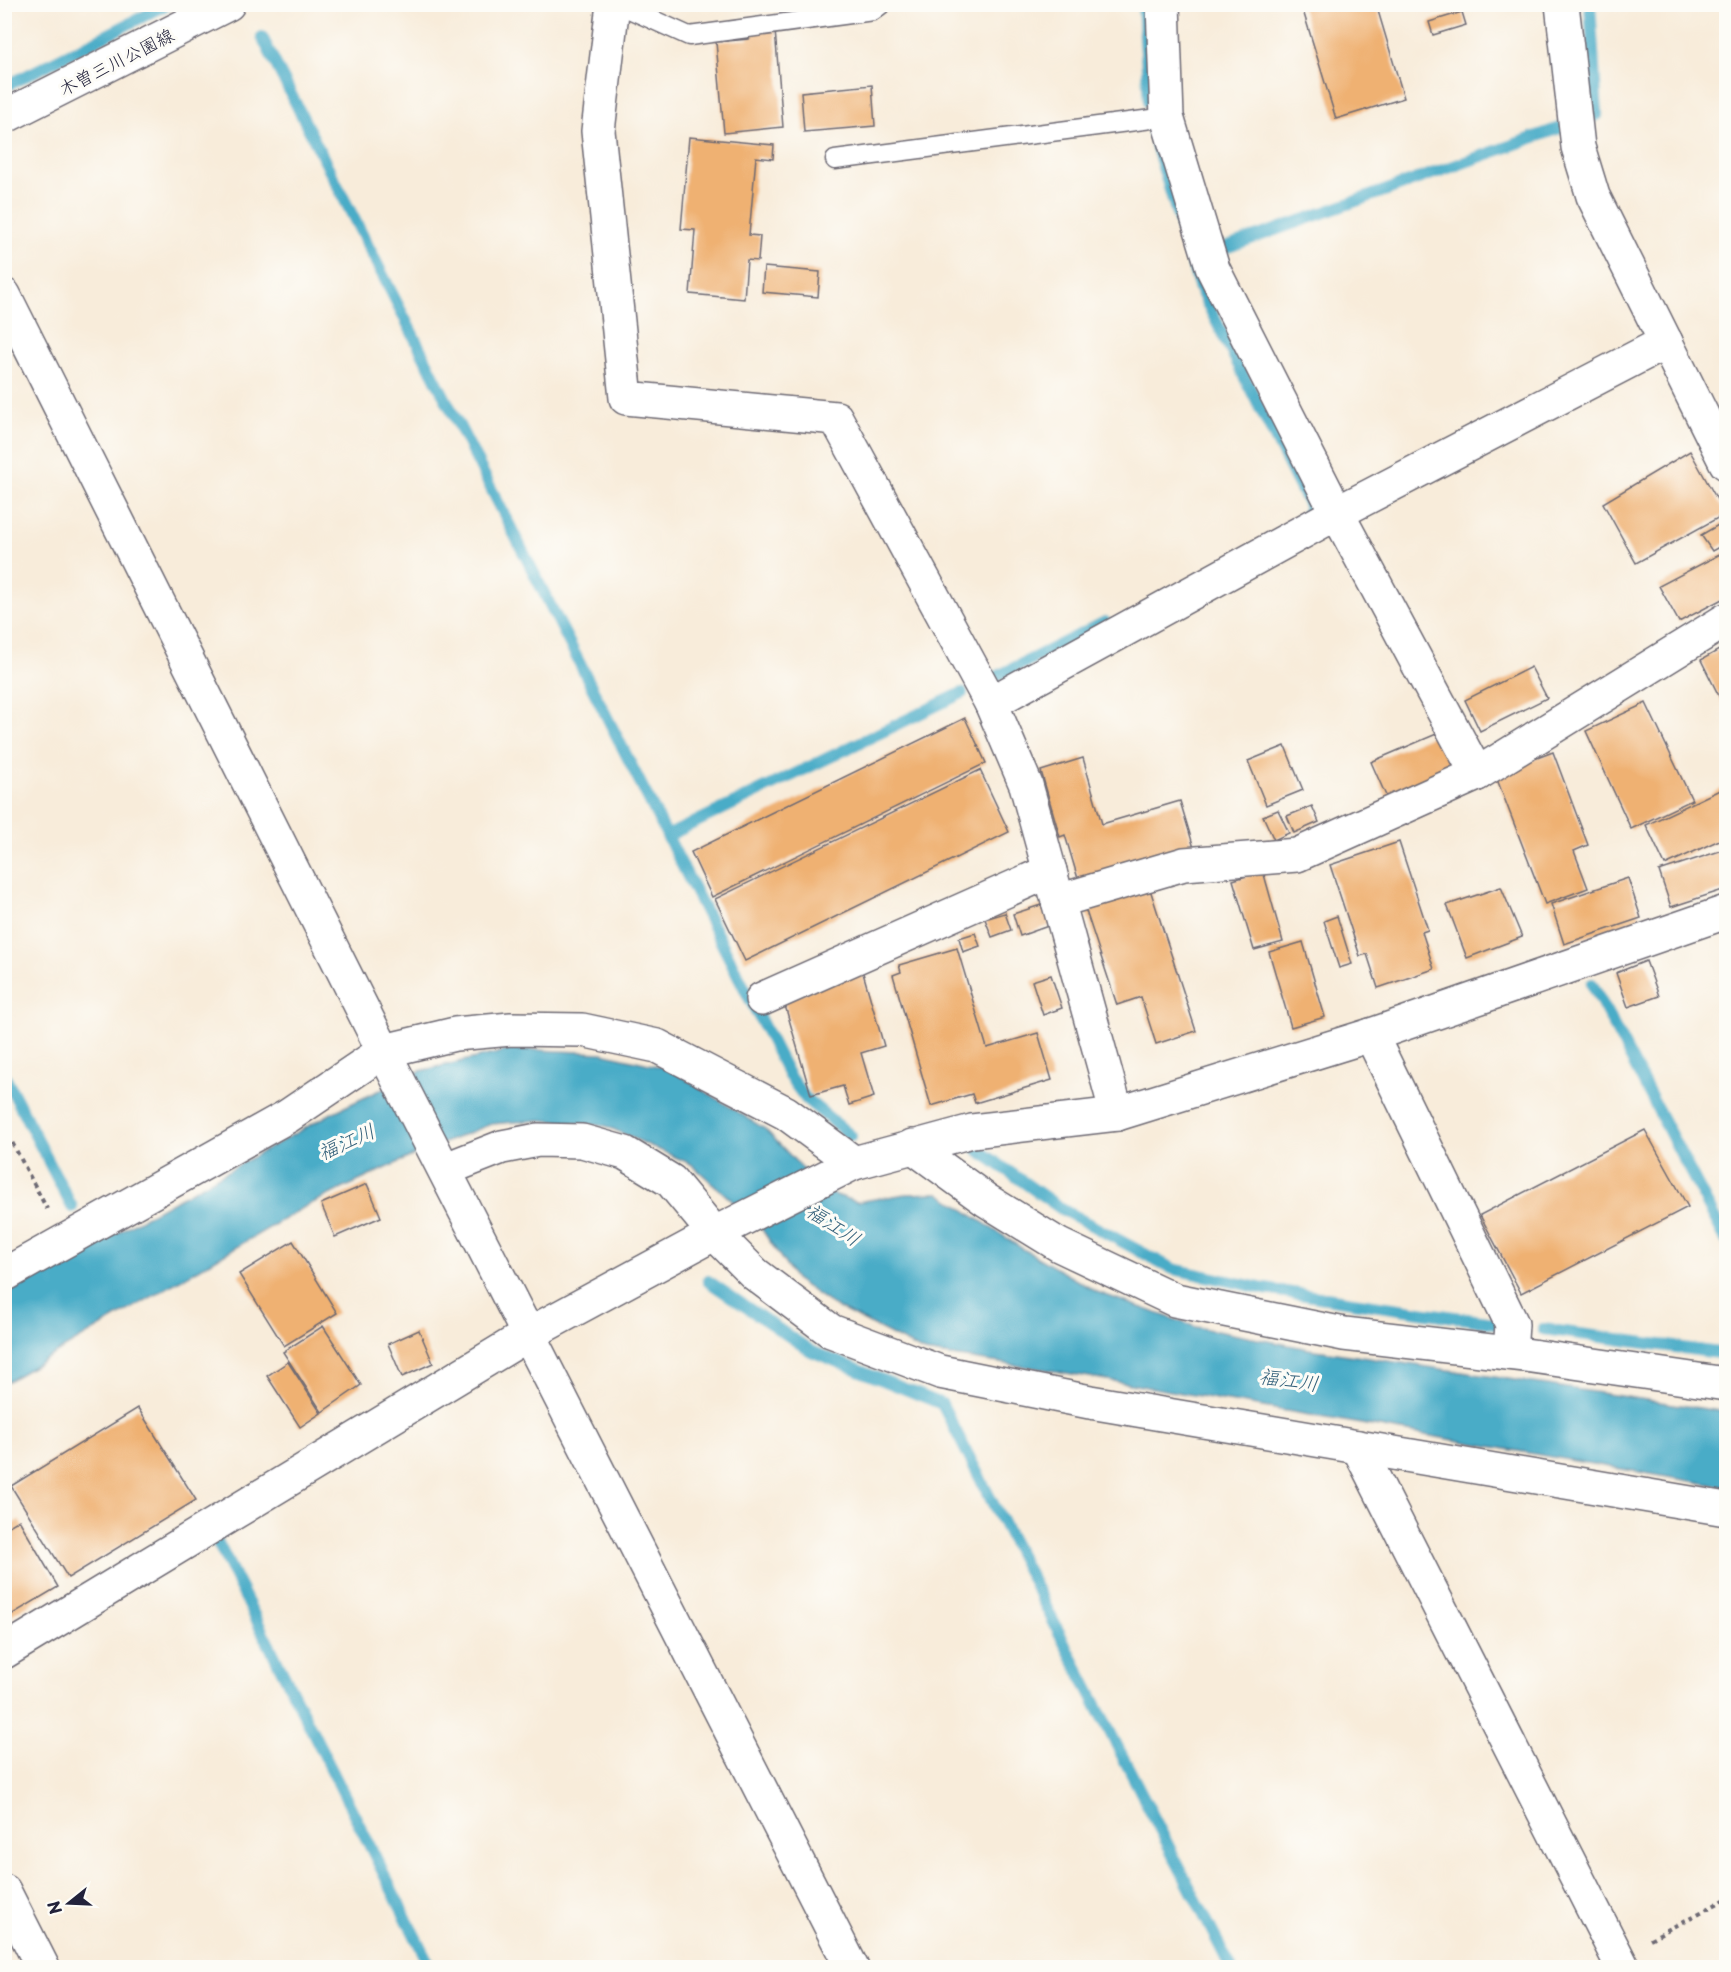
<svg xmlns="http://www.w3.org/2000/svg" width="1731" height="1972" viewBox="0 0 1731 1972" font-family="'Playpen Sans','Klee One',sans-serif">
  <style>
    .water { fill: #48acc7; stroke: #356781; stroke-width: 1.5 }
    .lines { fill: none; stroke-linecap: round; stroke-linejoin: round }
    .stream { stroke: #48acc7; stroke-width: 12 }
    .building { fill: #efb172 }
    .lane-casing { stroke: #6d6973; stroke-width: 21 }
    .street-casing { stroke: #6d6973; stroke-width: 36 }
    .secondary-casing { stroke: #6d6973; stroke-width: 36 }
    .path { stroke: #6d6973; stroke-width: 4; stroke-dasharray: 4.5 4.5; stroke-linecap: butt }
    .lane { stroke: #fff; stroke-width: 18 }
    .street { stroke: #fff; stroke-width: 33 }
    .secondary { stroke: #fff; stroke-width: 33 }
    .labels { text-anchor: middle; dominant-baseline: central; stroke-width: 6; stroke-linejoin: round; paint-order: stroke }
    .street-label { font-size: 18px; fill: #22223b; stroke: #fdfcf7 }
    .water-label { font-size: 20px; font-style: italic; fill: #33607a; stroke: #fdfcf7 }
  </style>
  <rect width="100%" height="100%" fill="#fdfcf7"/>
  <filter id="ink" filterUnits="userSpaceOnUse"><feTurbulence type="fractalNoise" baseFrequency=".0167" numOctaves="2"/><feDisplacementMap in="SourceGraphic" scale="12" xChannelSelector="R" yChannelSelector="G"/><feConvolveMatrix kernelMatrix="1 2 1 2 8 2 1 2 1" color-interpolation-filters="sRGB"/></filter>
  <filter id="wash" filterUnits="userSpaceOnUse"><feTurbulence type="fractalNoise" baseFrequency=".008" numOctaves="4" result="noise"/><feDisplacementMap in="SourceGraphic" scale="24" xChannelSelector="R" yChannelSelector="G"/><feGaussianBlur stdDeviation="1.35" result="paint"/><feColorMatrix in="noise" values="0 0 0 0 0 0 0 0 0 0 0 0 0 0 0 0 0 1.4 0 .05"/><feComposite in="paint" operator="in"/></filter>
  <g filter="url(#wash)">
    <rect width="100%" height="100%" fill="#f8ecda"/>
    <path class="water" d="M515 1049 602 1053 670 1069 765 1129 824 1191 857 1202 906 1194 939 1193 1023 1249 1097 1292 1196 1327 1309 1349 1726 1412V1487L1049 1370 924 1352 833 1305 795 1279 759 1225 691 1164 606 1126 541 1120 491 1124 414 1155 306 1206 5 1383V1295L332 1113 420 1071Z"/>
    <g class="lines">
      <g class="stream">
        <path d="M1143 4 1149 102"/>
        <path d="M262 37 789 1076 806 1099 851 1136"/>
        <path d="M4 87 168 4"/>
        <path d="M1589 118 1597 115 1590 4"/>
        <path d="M1153 134 1200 289 1310 507 1303 523"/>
        <path d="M1222 249 1560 128"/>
        <path d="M992 679 1105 622"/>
        <path d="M667 836 962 693"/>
        <path d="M1592 984 1726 1240"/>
        <path d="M4 1075 72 1207"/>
        <path d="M977 1149 1063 1210 1173 1269 1265 1289 1501 1324"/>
        <path d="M708 1281 811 1351 942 1404 1231 1968"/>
        <path d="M1543 1329 1726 1354"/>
        <path d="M217 1541 431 1968"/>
      </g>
    </g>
    <g id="blocks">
      <g class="building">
        <path d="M1301 4H1376L1404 98 1336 119Z"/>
        <path d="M1462 12 1466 25 1433 35 1429 22Z"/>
        <path d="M775 30 783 127 724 133 716 42 749 39 748 32Z"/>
        <path d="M872 85 875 126 804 132 801 92Z"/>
        <path d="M689 137 774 145 773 159 756 157 749 235 760 236 758 261 747 260 744 299 690 294 695 230 681 229Z"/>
        <path d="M764 267 820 272 818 297 762 292Z"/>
        <path d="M1690 451 1725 514 1636 563 1603 503Z"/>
        <path d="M1725 521 1726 543 1712 551 1701 535Z"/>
        <path d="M1726 551V597L1679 622 1659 586Z"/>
        <path d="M1726 646V699L1722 702 1701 660Z"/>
        <path d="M1531 667 1547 698 1480 731 1465 700Z"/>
        <path d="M1646 703 1692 800 1631 829 1586 731Z"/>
        <path d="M965 718 986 763 712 897 691 852Z"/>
        <path d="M1441 732 1457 768 1387 798 1371 762Z"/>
        <path d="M1285 746 1303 790 1266 805 1248 761Z"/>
        <path d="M1553 752 1588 845 1574 851 1588 888 1545 904 1495 774Z"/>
        <path d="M1083 758 1102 824 1180 801 1194 848 1079 882 1065 835 1060 837 1041 771Z"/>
        <path d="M980 770 1009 832 745 961 715 899Z"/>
        <path d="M1726 787V837L1665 865 1646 825Z"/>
        <path d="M1312 806 1319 822 1294 833 1287 816Z"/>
        <path d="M1278 810 1289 833 1274 840 1263 816Z"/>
        <path d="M1399 842 1428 930 1422 932 1434 969 1378 988 1367 954 1360 956 1330 865Z"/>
        <path d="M1726 849V889L1671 907 1659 871Z"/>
        <path d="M1263 871 1283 942 1254 950 1233 880Z"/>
        <path d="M1628 878 1641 918 1564 944 1551 904Z"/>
        <path d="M1148 883 1196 1031 1156 1044 1141 997 1117 1005 1084 905Z"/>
        <path d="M1501 887 1522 937 1467 958 1447 905Z"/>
        <path d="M1044 904 1051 925 1020 936 1013 914Z"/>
        <path d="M1005 913 1011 930 992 937 985 919Z"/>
        <path d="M1337 916 1352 964 1339 968 1324 921Z"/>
        <path d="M975 933 980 946 963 952 959 938Z"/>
        <path d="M1303 942 1325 1017 1291 1027 1269 952Z"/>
        <path d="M957 948 987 1048 1038 1033 1052 1080 975 1103 972 1094 931 1106 893 975 901 972 899 965Z"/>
        <path d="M1646 961 1659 996 1628 1007 1616 973Z"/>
        <path d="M861 966 884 1046 861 1053 874 1097 849 1105 843 1086 811 1095 784 1002Z"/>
        <path d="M1051 975 1062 1008 1043 1015 1032 981Z"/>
        <path d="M1645 1130 1688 1207 1521 1293 1480 1215Z"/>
        <path d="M367 1184 381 1217 335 1237 321 1204Z"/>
        <path d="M293 1241 337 1313 284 1346 239 1274Z"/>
        <path d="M323 1326 361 1385 322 1412 283 1352Z"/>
        <path d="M419 1330 433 1363 402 1377 388 1344Z"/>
        <path d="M288 1362 321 1413 300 1427 267 1376Z"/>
        <path d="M138 1408 196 1500 68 1578 11 1486Z"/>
        <path d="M19 1520 58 1587 6 1618 4 1529Z"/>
      </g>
    </g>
  </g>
  <g filter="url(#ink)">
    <use href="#blocks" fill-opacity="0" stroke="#6d6973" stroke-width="1.5"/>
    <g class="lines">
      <defs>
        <g id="lane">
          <path d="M618 4 689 36 873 11 882 4"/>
          <path d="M835 160 1167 117"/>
        </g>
        <g id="street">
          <path d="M613 4 598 131 626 398 836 418 991 703 1026 785 1117 1114"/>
          <path d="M1163 4 1167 117 1213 269 1337 513 1477 774"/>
          <path d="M1562 4 1578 147 1593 196 1726 463"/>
          <path d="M4 295 389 1062 852 1968"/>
          <path d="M991 703 1337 513 1666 342"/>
          <path d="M1058 901 1184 864 1297 855 1477 774 1726 620"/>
          <path d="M762 999 1050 871"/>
          <path d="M1371 1035 1512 1324 1510 1353"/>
          <path d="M912 1146 986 1200 1059 1245 1175 1300 1344 1334 1525 1355 1726 1384"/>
          <path d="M446 1169 502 1147 538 1140 582 1141 625 1153 671 1181 715 1234 755 1274 831 1331 940 1372 1090 1402 1726 1509"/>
          <path d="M4 1275 288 1116 384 1051 455 1034 511 1029 582 1030 657 1046 786 1113 854 1163"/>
          <path d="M1358 1447 1623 1968"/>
          <path d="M4 1652 529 1334 723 1229 854 1163 972 1131 1117 1114 1371 1035 1726 912"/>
          <path d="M4 1891 43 1968"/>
        </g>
        <path id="secondary" d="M4 117 228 4"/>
      </defs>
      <use href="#lane" class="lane-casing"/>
      <use href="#street" class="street-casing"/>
      <use href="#secondary" class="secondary-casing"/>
      <g class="path">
        <path d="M4 1127 47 1209"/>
        <path d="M1650 1939 1726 1899"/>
        <path d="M1206 1968 1208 1966"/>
      </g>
      <use href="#lane" class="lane"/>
      <use href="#street" class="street"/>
      <use href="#secondary" class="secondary"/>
    </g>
  </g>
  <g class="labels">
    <g class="street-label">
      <text transform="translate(116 61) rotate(-27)">木曽三川公園線</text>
    </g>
    <g class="water-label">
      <text transform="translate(346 1141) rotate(-24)">福江川</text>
      <text transform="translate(834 1224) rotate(33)">福江川</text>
      <text transform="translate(1289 1379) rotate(8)">福江川</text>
    </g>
  </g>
  <rect width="1731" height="1972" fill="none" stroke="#fdfcf7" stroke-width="24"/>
  <g transform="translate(69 1903) rotate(252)" stroke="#fdfcf7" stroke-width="4.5" paint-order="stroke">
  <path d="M0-4.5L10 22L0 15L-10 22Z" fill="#22223b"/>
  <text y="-9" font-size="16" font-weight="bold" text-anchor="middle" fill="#22223b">N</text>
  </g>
</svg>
